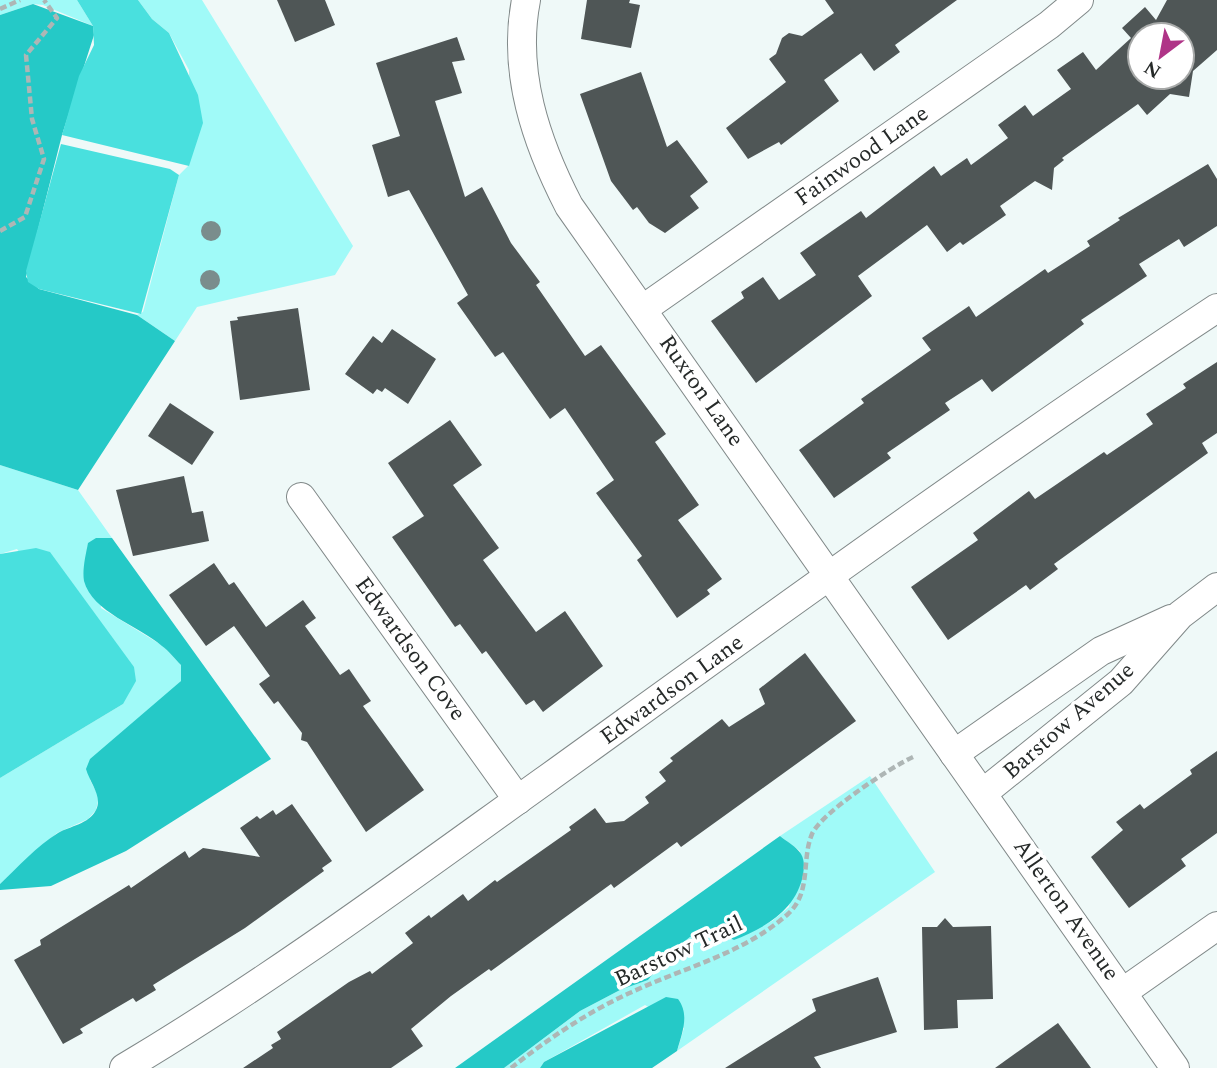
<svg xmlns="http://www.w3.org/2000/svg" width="1217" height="1068" viewBox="0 0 1217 1068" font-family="Spectral,serif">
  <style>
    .green { fill: #a0faf8 }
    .forest { fill: #25c9c7 }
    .water { fill: #49e0de }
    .building { fill: #4f5656; fill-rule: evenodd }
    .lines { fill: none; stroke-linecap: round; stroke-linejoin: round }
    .minor-casing { stroke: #818989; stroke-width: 30 }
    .path { stroke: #aeb6b5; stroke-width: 4.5; stroke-dasharray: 7 3.5; stroke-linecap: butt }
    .minor { stroke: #fff; stroke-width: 28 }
    .tree { fill: #7a8d8c }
    .labels { text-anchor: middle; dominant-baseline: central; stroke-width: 7; stroke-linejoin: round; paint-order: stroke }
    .street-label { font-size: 23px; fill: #262a29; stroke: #fff }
  </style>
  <rect width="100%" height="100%" fill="#eff9f8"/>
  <g class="green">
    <path d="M0 0H77L93 26 43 5 33 4 0 15Z"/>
    <path d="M138 0H202L353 246 335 275 197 307 175 341 137 315 143 312 179 175 189 165V70L169 33 152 19Z"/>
    <path d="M0 465 78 490 112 538H96L101 608 163 646 181 665V681L90 780 99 797 96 810 88 819 57 833 0 884V778L123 704 17 549 0 554Z"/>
    <path d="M870 776 935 872 677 1051 684 1028 645 1005 544 1062 540 1068H504L580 1011 620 990 648 980 670 953 690 937 708 928 734 940 772 921 789 907 800 851 780 836Z"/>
  </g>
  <g class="forest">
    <path d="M33 4 93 26 94 35 62 135 26 277 39 289 137 315 175 341 78 490 0 465V15Z"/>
    <path d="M96 538H112L271 759 126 851 51 886 0 890V884C18 867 37 846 58 833 70 826 89 824 96 810 103 797 90 783 86 769L90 759 181 681V665C175 659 169 651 162 646 139 626 92 612 84 581 82 569 86 554 88 543Z"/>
    <path d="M780 836C786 841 797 847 801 854 805 861 804 867 803 875 796 910 765 928 734 940L708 928 690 937 670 953 648 980 620 990 580 1011 504 1068H455Z"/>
    <path d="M666 997 678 999C690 1015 682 1033 677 1051L652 1068H540L544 1062Z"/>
  </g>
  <g class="water">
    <path d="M77 0H138L152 19 169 33 198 95 203 123 189 166 62 135 79 76 94 45 93 26Z"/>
    <path d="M61 144 170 169 179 175 141 314 39 289 28 282 26 271Z"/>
    <path d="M36 548 50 552 134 667 136 681 123 704 0 778V554Z"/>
  </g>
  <g class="building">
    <path d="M277 0H325L335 25 295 42Z"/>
    <path d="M587 0H630L629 3 640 5 631 48 581 39Z"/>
    <path d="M825 0H957L895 45 900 52 874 71 861 53 824 80 839 101 781 145 779 142 748 159 726 128 786 82 769 59 776 54 782 38 789 33 802 36 834 13Z"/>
    <path d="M1167 0H1217V50L1193 71 1189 97 1170 94 1147 115 1138 104 1062 158 1064 160 1054 168 1052 190 1035 181 1000 206 1006 215 963 245 960 242 947 252 927 225 858 276 872 296 756 383 711 321 744 298 741 292 763 277 779 300 816 275 800 253 861 211 866 218 934 166 941 176 967 158 971 165 1008 138 998 125 1025 105 1033 116 1071 89 1057 70 1083 52 1096 70 1131 38 1122 28 1145 7 1156 20ZM1140 35H1182V77H1140Z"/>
    <path d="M457 37 465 60 452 62 462 93 435 101 465 197 482 187 511 243 540 282 536 285 585 356 601 345 666 434 655 442 699 505 678 520 722 579 707 590 710 594 677 618 637 560 642 556 596 493 614 480 565 408 550 419 503 352 495 357 457 303 468 295 409 190 388 197 372 145 400 136 376 63Z"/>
    <path d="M641 72 667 147 677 140 708 182 690 196 699 208 665 233 649 223 637 207 633 210 611 181 580 94Z"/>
    <path d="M1208 164 1217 179V226L1184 247 1179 239 1139 264 1147 276 1081 320 1084 324 992 392 982 379 945 403 950 410 887 453 891 458 834 498 799 450 864 403 861 399 931 350 922 338 969 306 976 317 1045 269 1048 273 1090 246 1087 241 1120 220 1118 218Z"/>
    <path d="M298 308 310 390 240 400 230 321 238 320 237 317Z"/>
    <path d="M392 329 436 359 408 404 385 388 382 392 377 389 373 394 345 374 373 336 382 343Z"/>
    <path d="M1217 362V433L1202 443 1208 453 1054 564 1058 569 1030 590 1026 585 948 640 911 587 978 540 973 533 1029 491 1035 499 1104 452 1107 455 1153 424 1146 414 1186 388 1183 384Z"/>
    <path d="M170 403 214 432 192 465 148 436Z"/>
    <path d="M450 420 482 465 453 485 499 548 483 560 536 632 565 611 603 666 543 712 534 700 526 705 486 651 482 654 460 624 455 627 392 537 424 516 388 463Z"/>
    <path d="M184 476 192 513 203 511 209 541 133 556 116 490Z"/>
    <path d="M214 563 229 585 234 582 266 627 303 600 316 618 305 626 340 675 349 669 371 701 363 706 424 790 366 832 307 742 301 740 302 733 278 701 274 704 259 684 270 676 234 626 206 646 169 595Z"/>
    <path d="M805 653 856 721 681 847 677 842 614 888 611 884 491 971 489 969 451 996 411 1029 423 1046 391 1068H243L273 1048 271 1045 281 1039 277 1032 349 982 370 971 372 974 413 943 405 933 429 915 431 918 463 894 468 901 495 880 497 882 571 830 569 827 595 808 606 823 624 821 649 803 645 797 666 781 659 772 673 761 670 758 722 719 729 727 765 704 759 689Z"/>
    <path d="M1217 751V833L1181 859 1186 866 1129 908 1091 857 1123 830 1116 822 1140 804 1144 809 1192 774 1190 770Z"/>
    <path d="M292 804 332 861 322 868 324 871 245 928 153 985 156 990 136 1002 133 998 80 1029 83 1033 63 1044 14 960 41 945 40 940 129 885 131 888 185 851 189 858 203 848 260 857 240 828 257 816 260 819 273 810 276 815Z"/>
    <path d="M945 918 953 927 991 926 993 999 957 1000 958 1028 924 1030 922 927H937Z"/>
    <path d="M878 977 897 1032 814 1057 821 1068H725L816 1011 812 999Z"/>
    <path d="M1058 1023 1091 1068H995Z"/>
  </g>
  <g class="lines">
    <defs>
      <g id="minor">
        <path d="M526 0C512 72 536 142 569 206L1175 1068"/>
        <path d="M643 309 1049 25 1079 0"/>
        <path d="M301 497 518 800"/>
        <path d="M954 754 1101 651 1171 619"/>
        <path d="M983 793 1121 682 1180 615 1217 587"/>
        <path d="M1123 992 1217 926"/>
        <path d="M124 1068C270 981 406 880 544 781 766 621 988 459 1217 308"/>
      </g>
    </defs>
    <use href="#minor" class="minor-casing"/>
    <g class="path">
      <path d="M0 9 20 0"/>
      <path d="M0 231 25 217 44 159 32 119 26 55 57 18 44 0"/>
      <path d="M511 1068C548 1039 589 1011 632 992 685 967 743 954 788 914 812 892 801 860 812 834 821 813 891 767 913 757"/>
    </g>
    <use href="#minor" class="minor"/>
  </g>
  <g class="tree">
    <circle cx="211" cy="231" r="10"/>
    <circle cx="210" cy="280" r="10"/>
  </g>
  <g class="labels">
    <g class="street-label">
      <text transform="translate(862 156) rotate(-35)">Fainwood Lane</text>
      <text transform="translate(701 391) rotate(55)">Ruxton Lane</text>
      <text transform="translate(410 649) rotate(54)">Edwardson Cove</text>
      <text transform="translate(672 690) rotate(-36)">Edwardson Lane</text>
      <text transform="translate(1069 721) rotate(-41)">Barstow Avenue</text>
      <text transform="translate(1066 910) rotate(55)">Allerton Avenue</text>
      <text transform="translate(679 952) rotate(-25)">Barstow Trail</text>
    </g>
  </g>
  <g transform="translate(1161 56) rotate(212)"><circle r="33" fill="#ffffff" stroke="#a8aaa9" stroke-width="2"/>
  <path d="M0-5L12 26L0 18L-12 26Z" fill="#af3487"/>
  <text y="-10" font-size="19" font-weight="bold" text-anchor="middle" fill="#262a29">N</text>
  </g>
</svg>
